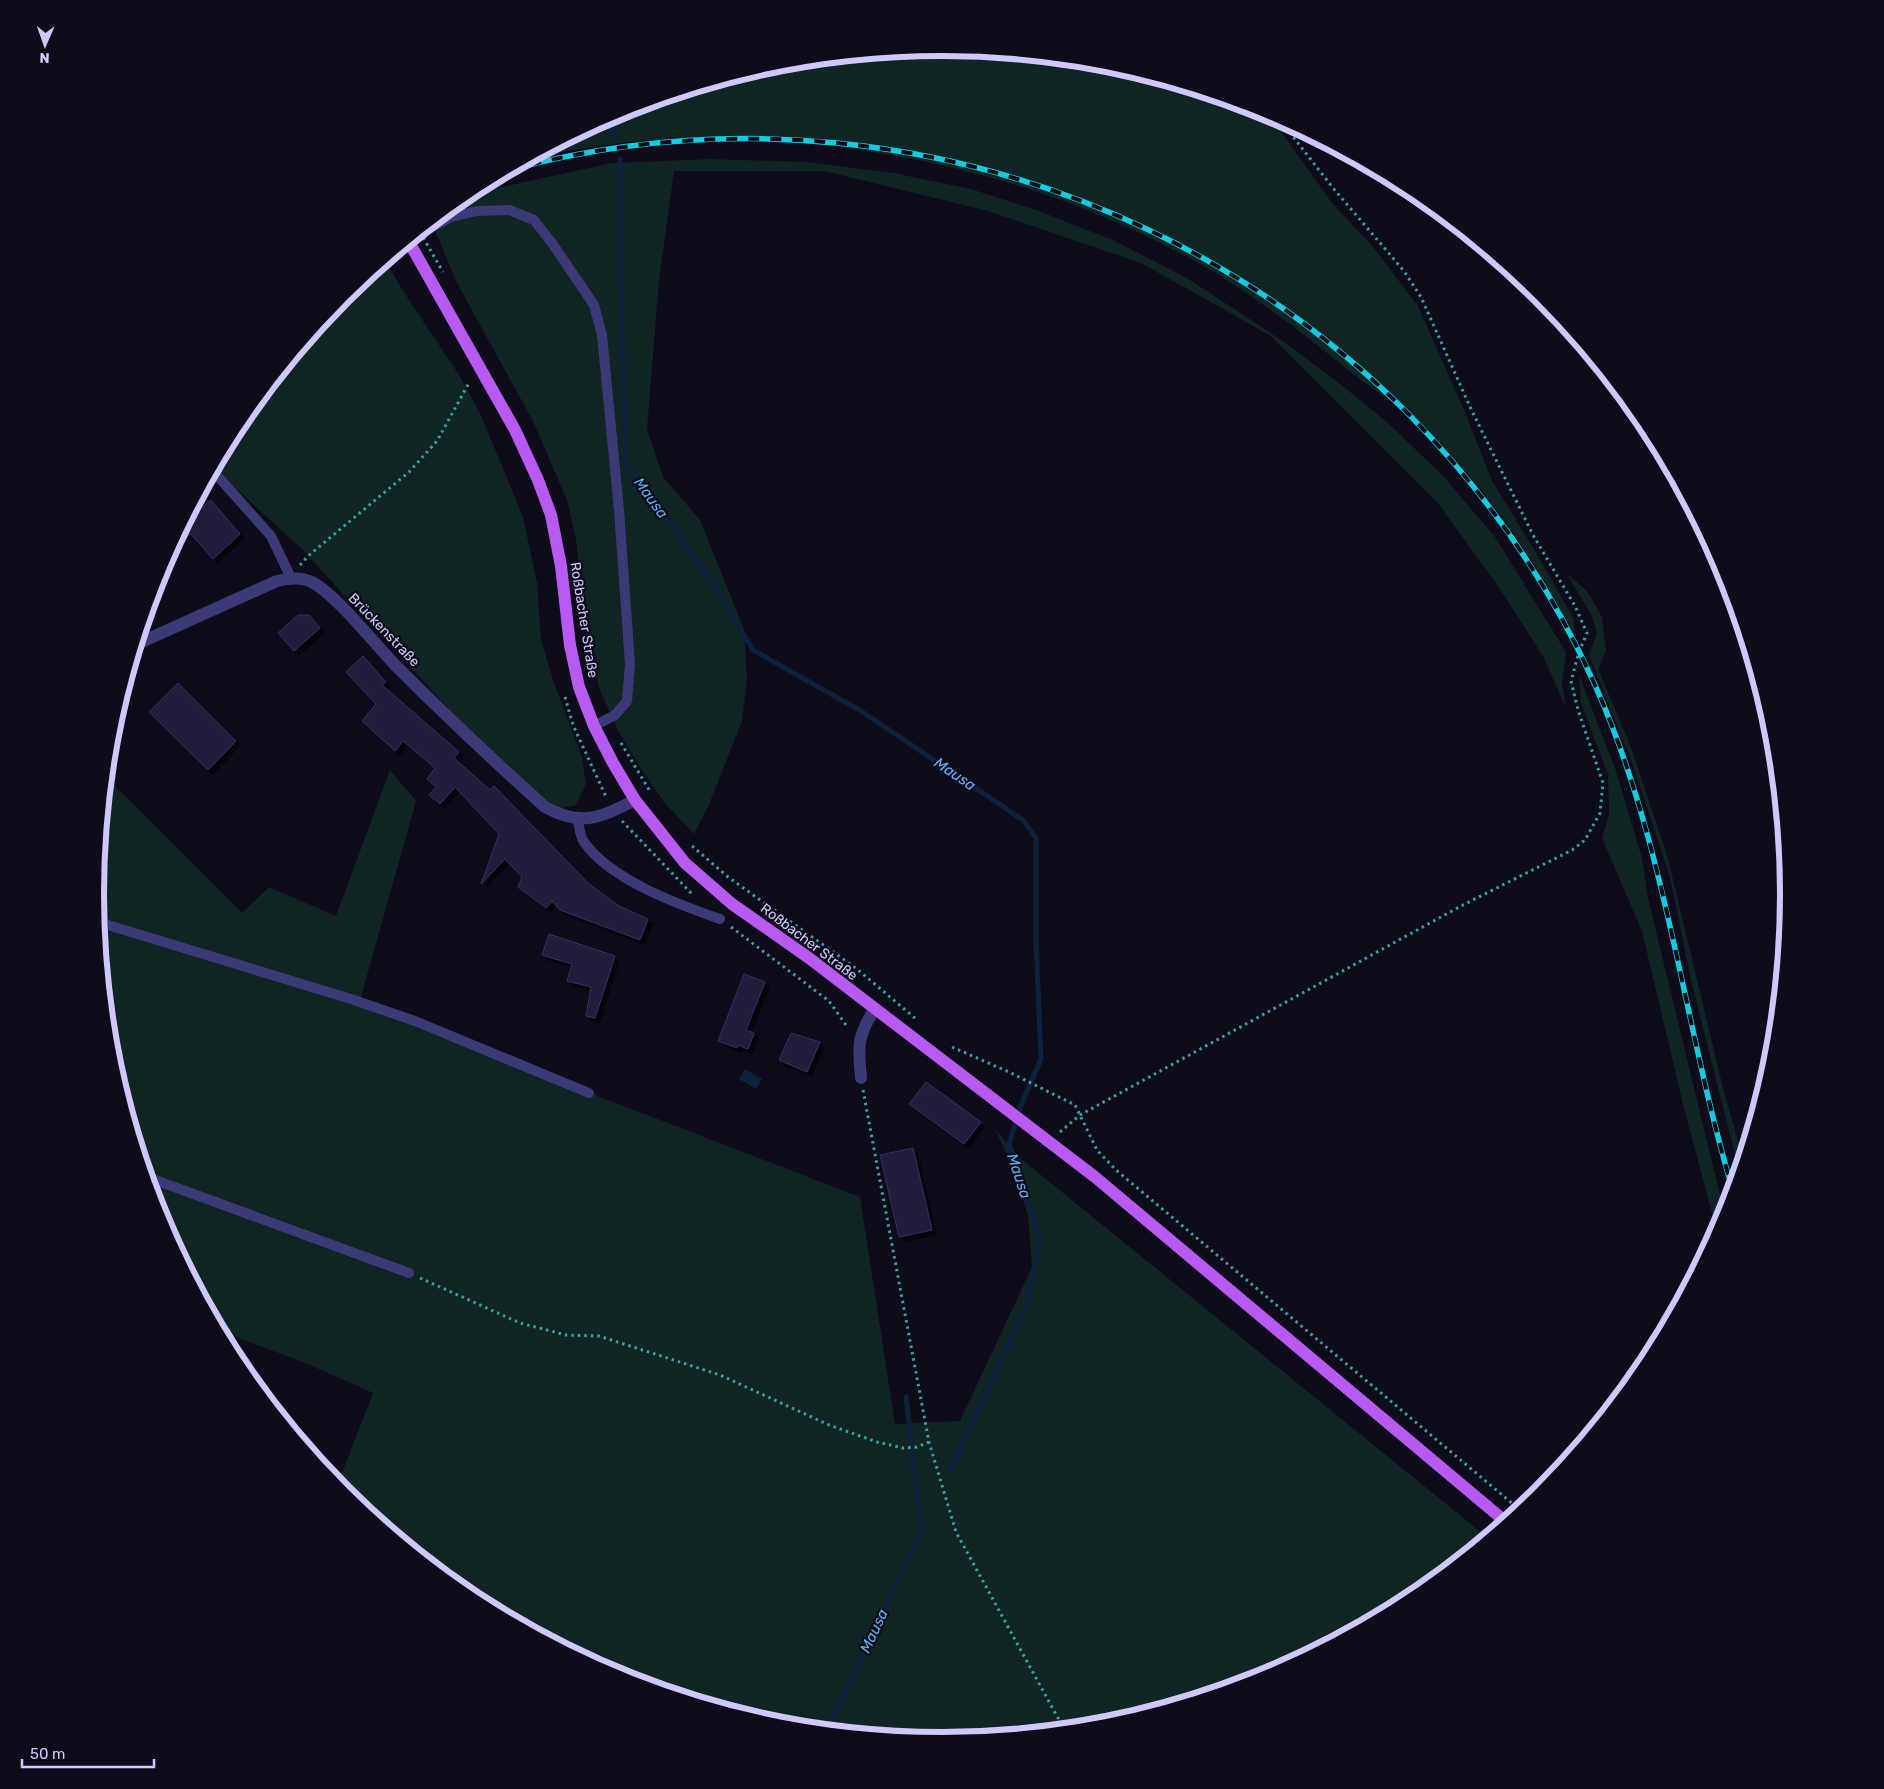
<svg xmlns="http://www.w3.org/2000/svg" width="1884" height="1789" viewBox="0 0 1884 1789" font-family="Rubik,sans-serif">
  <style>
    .green { fill: #102423 }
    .water { fill: #0e213c }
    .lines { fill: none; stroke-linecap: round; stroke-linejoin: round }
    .stream { stroke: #0e213c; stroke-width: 5 }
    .building { fill: #201a3a; stroke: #382d64; filter: url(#shadow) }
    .path { stroke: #35a39b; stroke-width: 3; stroke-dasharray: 2.5 4; stroke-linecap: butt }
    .service { stroke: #3c3a76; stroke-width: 10 }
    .minor { stroke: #3c3a76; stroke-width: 12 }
    .primary { stroke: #b859f2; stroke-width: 12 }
    .rail-casing { stroke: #11cddf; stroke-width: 5.5 }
    .rail { stroke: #0e0c1a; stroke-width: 4; stroke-dasharray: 11; stroke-linecap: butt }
    .path-bridge { stroke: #35a39b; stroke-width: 3; stroke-dasharray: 2.5 4; stroke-linecap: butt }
    .labels { text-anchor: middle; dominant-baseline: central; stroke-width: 4.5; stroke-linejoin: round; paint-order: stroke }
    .street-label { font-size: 14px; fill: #cfc9fb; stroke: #0e0c1a }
    .water-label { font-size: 15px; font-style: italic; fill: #60b0f3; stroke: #0e0c1a }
    .rim { fill: none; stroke: #cfc9fb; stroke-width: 6 }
  </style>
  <defs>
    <filter id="shadow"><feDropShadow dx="4.5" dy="4.5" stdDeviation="0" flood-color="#0009"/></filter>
  </defs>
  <rect width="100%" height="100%" fill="#0e0c1a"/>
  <g class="green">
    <path d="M942 48 1108 64 1267 112 1332 203 1374 248 1418 306 1464 410 1492 481 1537 554 1574 619V632C1556 603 1540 571 1520 543 1493 502 1461 464 1427 429 1406 407 1376 393 1353 374 1304 334 1249 291 1193 260 1063 189 926 152 778 141 756 140 733 137 711 137 652 137 592 146 534 157L618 112 777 64Z"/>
    <path d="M711 159 807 162 893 173 971 189 1039 211 1115 241 1187 278 1290 346 1340 384 1387 422 1444 477 1495 537 1566 652 1562 684 1566 708 1543 656 1496 583 1437 502 1271 336 1141 263 988 211 825 171H674L659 280 647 429 663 477 700 520 744 629 747 679 742 721 708 807 694 834 663 801 641 769 618 730 599 688 586 635 576 539 567 500 534 423 457 283 432 223 465 195 612 163Z"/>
    <path d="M386 261 401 288 459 375 480 413 523 517 537 583 541 639 553 680 582 758 586 784 576 805 561 808 529 796 300 547 214 469 238 424 343 295Z"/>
    <path d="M1567 574 1587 591 1602 617 1606 651 1598 669 1632 750 1668 859 1723 1088 1743 1158 1739 1171 1691 980 1670 877 1630 757 1589 655 1597 634 1592 616Z"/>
    <path d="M1579 675 1616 771 1642 858 1648 898 1720 1195 1726 1212 1717 1232 1684 1108 1642 931 1602 838 1609 815 1608 775 1581 703Z"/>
    <path d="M390 770 416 801 359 1004 860 1197 895 1424 960 1421 1032 1267 1028 1215 1009 1158 995 1129 1020 1158 1487 1537 1412 1599 1266 1677 1107 1725 942 1741 776 1725 618 1677 471 1599 343 1493 337 1486 373 1393 303 1362 220 1331 159 1218 111 1059 95 894 107 778 242 913 269 887 336 916Z"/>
  </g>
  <path class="water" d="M745 1069 762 1079 756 1089 739 1079Z"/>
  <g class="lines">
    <g class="stream">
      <path d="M606 118 617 139"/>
      <path d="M620 159V276L626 463 652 496 719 593 753 650 861 711 1023 820 1036 838V939L1041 1059 1021 1105 1009 1144 1040 1240 1026 1307 950 1471"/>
      <path d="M827 1730 921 1531 906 1397"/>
    </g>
  </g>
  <g class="building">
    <path d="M211 500 240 534 213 559 191 534 173 545 184 524Z"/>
    <path d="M298 615H309L320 628 294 651 278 633Z"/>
    <path d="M363 656 386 682 382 685 459 752 454 758 490 790 494 786 589 884 619 906 648 919 640 940 560 910 552 901 546 908 518 887 522 877 505 859 481 884 499 834 455 787 440 804 429 795 436 787 427 779 435 768 403 741 395 751 362 721 376 704 346 672Z"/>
    <path d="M178 683 236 741 208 770 149 712Z"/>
    <path d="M549 934 615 956 595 1018 586 1016 591 987 567 981 572 964 542 955Z"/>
    <path d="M744 974 765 982 746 1030 754 1033 748 1049 738 1045 737 1048 718 1041Z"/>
    <path d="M791 1033 820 1042 807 1072 779 1060Z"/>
    <path d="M926 1082 981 1122 964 1144 909 1104Z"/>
    <path d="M913 1148 932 1230 899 1237 880 1155Z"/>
  </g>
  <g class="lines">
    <g class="path">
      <path d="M300 565 308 556 409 472 437 441 470 381"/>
      <path d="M565 697 573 725 607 799"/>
      <path d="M621 743 651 793"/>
      <path d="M622 821 692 894"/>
      <path d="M692 846 728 877 857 969 916 1019"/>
      <path d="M731 927 829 1001 848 1028"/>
      <path d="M952 1047 1009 1072 1075 1105 1097 1150 1116 1170 1520 1510"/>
      <path d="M863 1090 929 1442 956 1532 1064 1729"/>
      <path d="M1060 1132 1080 1115 1461 906 1572 850 1585 840 1600 813 1603 783 1578 710 1571 681 1579 652 1587 633 1575 606 1533 535 1471 409 1421 297 1404 271 1333 188 1280 120"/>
      <path d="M420 1278 520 1323 566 1335 599 1336 720 1375 829 1425 877 1442 903 1448 917 1447 929 1442"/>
    </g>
    <g class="service">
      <path d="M417 235 451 217 477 211 509 210 534 220 552 243 594 305 602 335 619 510 630 664 627 701 615 715 594 726"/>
      <path d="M213 471 271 536 291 578"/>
      <path d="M578 820C579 826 580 837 584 842 611 880 677 904 720 919"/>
      <path d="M98 922 351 999 415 1021 589 1093"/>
      <path d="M147 1177 409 1273"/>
    </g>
    <g class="minor">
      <path d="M137 644 277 581C291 578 304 576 317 585 343 603 373 642 396 666 444 714 494 761 545 807 581 827 600 818 635 800"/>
      <path d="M861 1078C858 1046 857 1037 874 1010"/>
    </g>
    <path class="primary" d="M409 242 515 430 538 480 551 515 561 566 570 645 579 687 594 726 613 763 635 800 685 863 732 904 809 958 1095 1177 1506 1522"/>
    <defs>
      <path id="rail" d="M509 170C946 53 1409 272 1595 685 1667 846 1683 1024 1733 1191"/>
    </defs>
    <use href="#rail" class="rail-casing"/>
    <use href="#rail" class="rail"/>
    <path class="path-bridge" d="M420 232 443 272"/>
  </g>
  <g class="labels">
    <g class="street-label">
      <text transform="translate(584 620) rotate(81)">Roßbacher Straße</text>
      <text transform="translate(384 630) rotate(46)">Brückenstraße</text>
      <text transform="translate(809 942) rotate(37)">Roßbacher Straße</text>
    </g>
    <g class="water-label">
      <text transform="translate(651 498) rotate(54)">Mausa</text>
      <text transform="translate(955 774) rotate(34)">Mausa</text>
      <text transform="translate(1019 1176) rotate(72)">Mausa</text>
      <text transform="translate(874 1631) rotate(-65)">Mausa</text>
    </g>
  </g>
  <path d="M0 0H1884V1789H0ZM104 894a838 838 0 1 1 1676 0a838 838 0 1 1-1676 0Z" fill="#0e0c1a" fill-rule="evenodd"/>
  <path class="rim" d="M104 894a838 838 0 1 1 1676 0a838 838 0 1 1-1676 0Z"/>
  <g transform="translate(45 45) rotate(182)" stroke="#0e0c1a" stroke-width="4" paint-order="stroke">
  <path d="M0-4L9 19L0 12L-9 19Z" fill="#cfc9fb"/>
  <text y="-8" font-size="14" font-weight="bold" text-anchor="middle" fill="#cfc9fb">N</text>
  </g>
  <path d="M22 1759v8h132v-8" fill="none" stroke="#cfc9fb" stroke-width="2.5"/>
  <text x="30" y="1759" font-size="15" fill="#cfc9fb" stroke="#0e0c1a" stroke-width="4" paint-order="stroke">50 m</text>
</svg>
